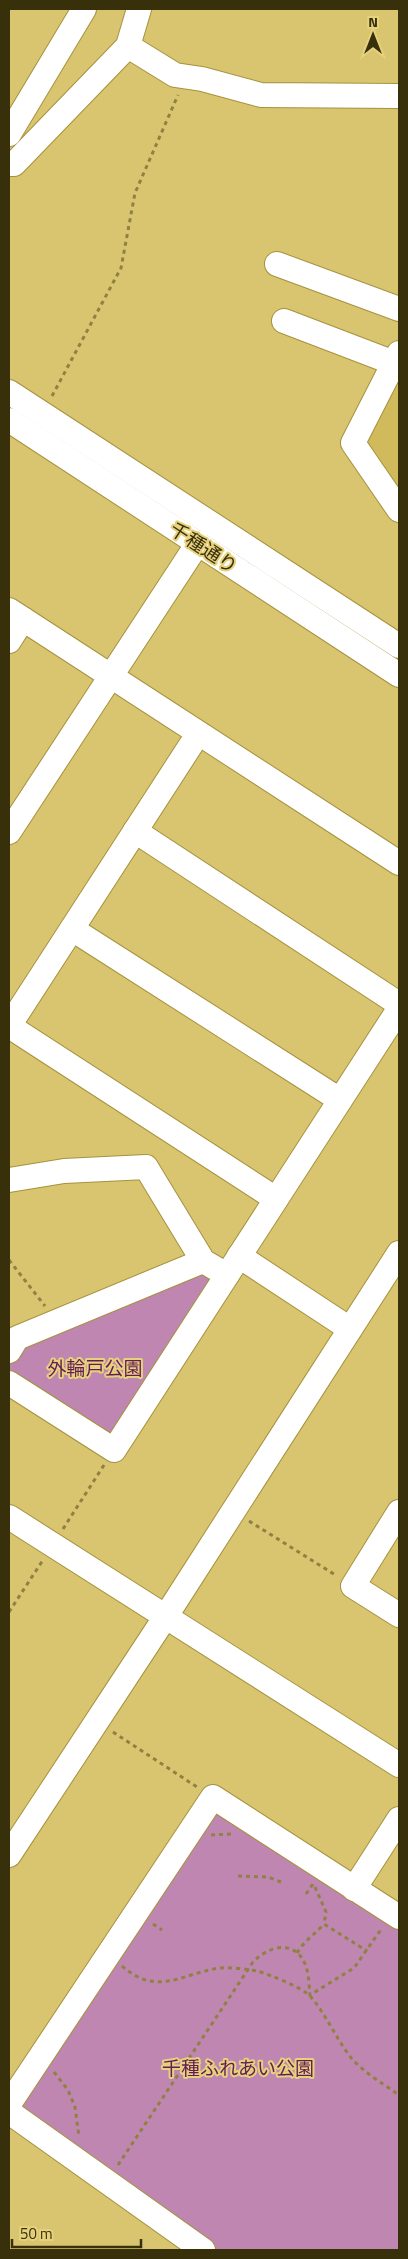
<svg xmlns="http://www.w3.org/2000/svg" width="408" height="2259" viewBox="0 0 408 2259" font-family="'Titillium Web','Noto Sans JP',sans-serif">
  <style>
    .built { fill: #d1ba5c }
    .green { fill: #bf86b1 }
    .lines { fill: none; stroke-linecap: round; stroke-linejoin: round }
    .minor-casing { stroke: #a6923d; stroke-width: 26 }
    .path { stroke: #908142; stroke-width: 3; stroke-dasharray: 4 4; stroke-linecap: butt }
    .minor { stroke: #fff; stroke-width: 24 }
    .labels { text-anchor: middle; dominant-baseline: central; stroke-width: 4; stroke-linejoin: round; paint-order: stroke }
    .street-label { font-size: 19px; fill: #38300b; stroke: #e6d17d }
    .park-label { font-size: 19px; fill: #631c56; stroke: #e6d17d }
  </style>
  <rect width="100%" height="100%" fill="#d9c470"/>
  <path class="built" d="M399 372V494L367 451V435Z"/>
  <g class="green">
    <path d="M198 1268 212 1279 112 1434H103L9 1374V1361L21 1341Z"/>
    <path d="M218 1812 399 1927V2250H214L18 2112 211 1814Z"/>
  </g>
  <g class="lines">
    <defs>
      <g id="minor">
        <path d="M128 46 175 75 202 79 261 95 399 96"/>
        <path d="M9 134 84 9"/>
        <path d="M9 164H14L128 46 139 9"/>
        <path d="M277 264 399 309"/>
        <path d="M284 321 394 363"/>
        <path d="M399 353 353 443 399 510"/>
        <path d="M9 392 399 646"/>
        <path d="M9 420 399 675"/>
        <path d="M9 610 399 863"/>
        <path d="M9 641 23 619"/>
        <path d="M135 831 399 1004"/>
        <path d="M9 832 198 543"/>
        <path d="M72 929 340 1100"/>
        <path d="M9 1026 198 734"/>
        <path d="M9 1026 276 1199"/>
        <path d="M9 1180 64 1171 146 1167 203 1261 227 1275"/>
        <path d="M239 1256 350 1329"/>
        <path d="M9 1351 17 1338 203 1261"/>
        <path d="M9 1383 114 1450 399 1009"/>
        <path d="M399 1512 353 1586 399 1615"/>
        <path d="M9 1517 399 1765"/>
        <path d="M9 1855 166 1616 399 1253"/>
        <path d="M354 1889 399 1819"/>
        <path d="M9 2104 213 1797 399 1917"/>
        <path d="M9 2112 203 2250"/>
      </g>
    </defs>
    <use href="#minor" class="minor-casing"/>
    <g class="path">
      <path d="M52 396 121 268 135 193 178 95"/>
      <path d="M9 1260 45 1306"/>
      <path d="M249 1521 337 1576"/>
      <path d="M63 1529 104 1465"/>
      <path d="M9 1612 43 1560"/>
      <path d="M113 1732 197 1787"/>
      <path d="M211 1835 232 1834"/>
      <path d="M238 1876 268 1877 281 1882"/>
      <path d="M315 1887 326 1912 324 1924 367 1951"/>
      <path d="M306 1894 313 1884"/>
      <path d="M153 1924 162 1930"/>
      <path d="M297 1953C304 1941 315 1934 324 1924"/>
      <path d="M122 1966C157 1997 181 1974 219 1968 231 1967 245 1969 257 1971 268 1974 304 1988 311 1997 326 2015 335 2036 349 2055 361 2071 382 2083 399 2095"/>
      <path d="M54 2072 68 2090 75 2107 79 2137"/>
      <path d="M118 2165 253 1962C268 1946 295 1939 305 1964 309 1973 309 1985 310 1995L354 1968 382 1928"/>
    </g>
    <use href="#minor" class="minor"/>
  </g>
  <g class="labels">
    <g class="street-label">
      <text transform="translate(204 547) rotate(33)">千種通り</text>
    </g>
    <g class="park-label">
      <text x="95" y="1367">外輪戸公園</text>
      <text x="238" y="2067">千種ふれあい公園</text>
    </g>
  </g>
  <rect width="408" height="2259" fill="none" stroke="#38300b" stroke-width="20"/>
  <g transform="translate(373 35)" stroke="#e6d17d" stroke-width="4" paint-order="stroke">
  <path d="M0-4L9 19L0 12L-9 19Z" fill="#38300b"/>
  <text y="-8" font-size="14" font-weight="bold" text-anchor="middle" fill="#38300b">N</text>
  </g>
  <path d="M12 2239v8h129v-8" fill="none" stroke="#38300b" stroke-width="2.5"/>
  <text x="20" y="2239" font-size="15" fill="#38300b" stroke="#e6d17d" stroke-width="4" paint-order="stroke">50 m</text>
</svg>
